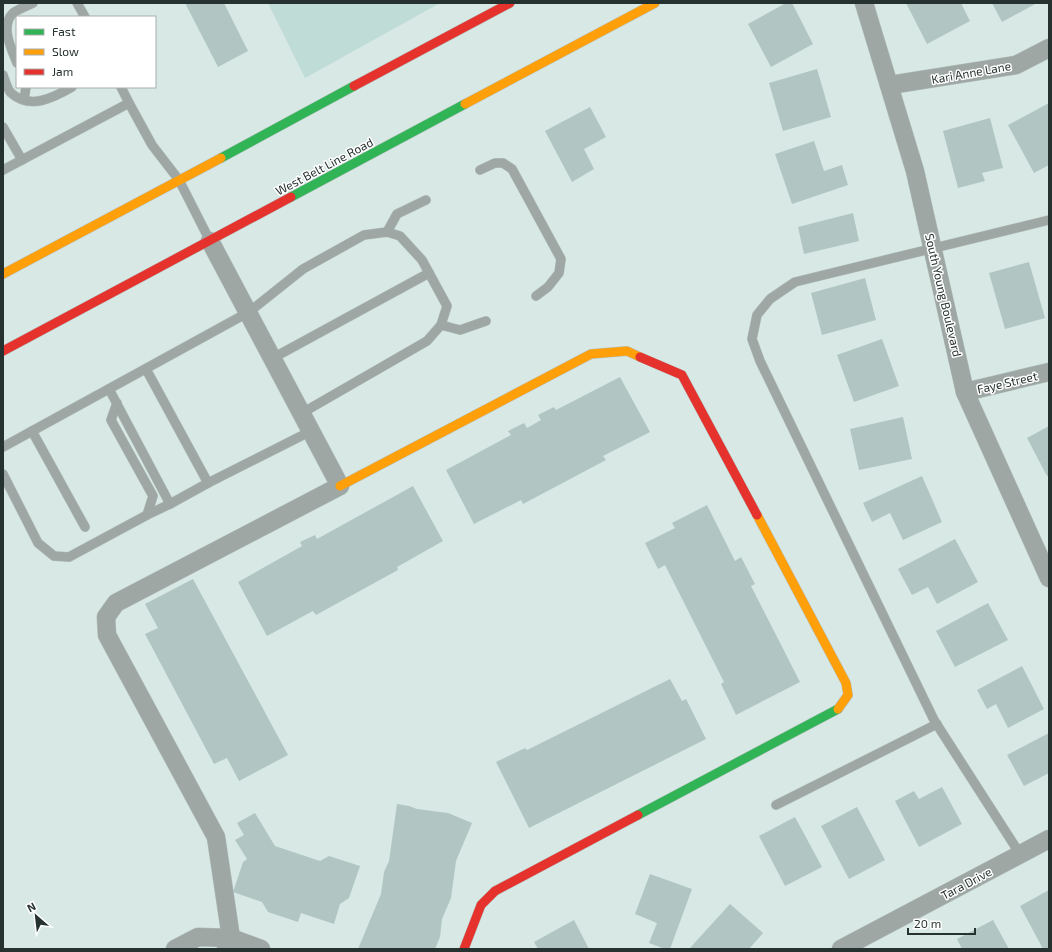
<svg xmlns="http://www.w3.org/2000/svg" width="1052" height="952" viewBox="0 0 1052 952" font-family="'Exo 2',sans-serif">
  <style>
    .green { fill: #bfdcd6 }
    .building { fill: #b1c6c2 }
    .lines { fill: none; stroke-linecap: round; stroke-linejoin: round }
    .lane-casing { stroke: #b5c2c0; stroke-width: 10 }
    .street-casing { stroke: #b5c2c0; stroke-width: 19 }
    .fast-casing { stroke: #b5c2c0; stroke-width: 10 }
    .slow-casing { stroke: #b5c2c0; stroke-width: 10 }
    .jam-casing { stroke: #b5c2c0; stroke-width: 10 }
    .lane { stroke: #9ea7a4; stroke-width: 9 }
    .street { stroke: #9ea7a4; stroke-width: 18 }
    .fast { stroke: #30b455; stroke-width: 9 }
    .slow { stroke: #ff9f0a; stroke-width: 9 }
    .jam { stroke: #e5322d; stroke-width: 9 }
    .labels { text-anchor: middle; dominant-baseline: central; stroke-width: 3; stroke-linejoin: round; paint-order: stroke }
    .street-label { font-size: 12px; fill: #26322f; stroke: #fff }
  </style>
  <rect width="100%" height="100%" fill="#d7e8e5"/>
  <path class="green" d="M268 3H440L305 78Z"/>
  <g class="building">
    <path d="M185 3H224L248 51 218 67Z"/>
    <path d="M786 3H792L813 44 771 67 748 24Z"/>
    <path d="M906 3H961L970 21 927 44Z"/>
    <path d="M992 3H1037L1002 22Z"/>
    <path d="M817 69 831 117 783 131 769 83Z"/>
    <path d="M1049 103V165L1034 173 1008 125Z"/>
    <path d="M590 107 606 137 584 149 594 169 572 182 545 131Z"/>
    <path d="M990 118 1003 168 982 173 985 181 958 188 943 131Z"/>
    <path d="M814 141 824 171 842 165 848 185 792 204 775 154Z"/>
    <path d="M853 213 859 241 804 254 798 227Z"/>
    <path d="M1029 262 1045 318 1005 329 989 273Z"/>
    <path d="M865 278 876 320 822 335 811 293Z"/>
    <path d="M882 339 899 386 854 402 837 355Z"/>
    <path d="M620 377 650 432 603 456 606 460 523 504 521 500 474 524 446 470 511 435 508 431 524 423 527 428 541 420 538 415 554 407 556 410Z"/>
    <path d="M903 417 912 459 859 470 850 429Z"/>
    <path d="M1049 426V475L1047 476 1027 438Z"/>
    <path d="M922 476 942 522 903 540 890 513 872 522 863 503Z"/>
    <path d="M413 486 443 541 397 567 398 570 316 615 313 611 267 636 238 582 302 546 300 542 315 535 317 539Z"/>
    <path d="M707 505 735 561 741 557 755 584 751 586 800 682 736 715 721 684 724 682 665 565 658 569 645 543 675 528 672 523Z"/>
    <path d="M955 539 978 582 937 604 928 587 912 595 898 569Z"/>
    <path d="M193 579 288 755 239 781 227 758 214 764 145 634 158 628 145 604Z"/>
    <path d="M988 603 1008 640 955 667 936 631Z"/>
    <path d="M1022 666 1044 709 1008 728 996 704 987 709 977 690Z"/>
    <path d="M670 679 682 701 686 699 706 739 529 828 496 762 525 748 527 750Z"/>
    <path d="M1049 733V773L1024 786 1007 755Z"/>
    <path d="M942 787 962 824 919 847 895 801 914 791 919 799Z"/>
    <path d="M397 804 409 806 417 809 448 813 472 823 456 861 451 898 442 919 440 937 435 949H358L381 894 384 872 389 861Z"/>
    <path d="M857 807 885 860 849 879 821 826Z"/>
    <path d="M255 813 275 846 320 861 329 856 360 866 349 898 340 904 334 924 301 913 298 922 268 912 262 902 233 892 243 862 247 859 235 840 244 835 237 823Z"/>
    <path d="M795 817 822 867 785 886 759 836Z"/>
    <path d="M650 874 692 889 670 949H665L649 943 657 923 635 914Z"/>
    <path d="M1049 890V949H1043L1020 906Z"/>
    <path d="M730 904 763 933 749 949H689Z"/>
    <path d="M574 920 589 949H538L534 942Z"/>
    <path d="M993 920 1009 949H962L957 939Z"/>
  </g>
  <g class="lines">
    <defs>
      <g id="lane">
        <path d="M77 3 85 17"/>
        <path d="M17 63C11 48 0 26 13 13 19 9 27 6 33 3"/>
        <path d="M3 75C5 80 7 89 11 93 30 110 53 98 72 87"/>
        <path d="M121 87 129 103"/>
        <path d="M24 100 26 87"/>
        <path d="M3 127 22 160"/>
        <path d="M3 170 129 103 152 145 179 180 210 241"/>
        <path d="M480 170 495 163H503L512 169 561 259 559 273 548 287 536 296"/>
        <path d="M387 232 397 214 426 200"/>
        <path d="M441 325 460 330 486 321"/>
        <path d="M273 358 429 273"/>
        <path d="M146 369 208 483 170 504"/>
        <path d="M117 403 111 420 153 496 147 515"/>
        <path d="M32 431 85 527"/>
        <path d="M3 447 249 312 303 269 364 235 387 232 400 236 422 260 447 306 441 325 427 341 302 413"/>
        <path d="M3 474 38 543 54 556 69 557 147 515 170 504 109 389"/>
        <path d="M208 483 311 431"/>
        <path d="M776 805 937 724"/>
        <path d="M1020 854 934 720 760 361 752 339 757 315 770 299 795 282 1049 220"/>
      </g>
      <g id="street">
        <path d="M864 3 915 171 965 392 1049 578"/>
        <path d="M890 85 1016 65 1049 48"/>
        <path d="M210 241 340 486 116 603 106 617 107 635 216 837 231 938 226 949"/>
        <path d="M965 392 1049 372"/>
        <path d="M175 949 198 937 231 938 261 949"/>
        <path d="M841 949 1049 839"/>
      </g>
      <g id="fast">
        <path d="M221 158 354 86"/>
        <path d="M291 197 465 104"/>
        <path d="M638 815 838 709"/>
      </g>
      <g id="slow">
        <path d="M465 104 655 3"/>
        <path d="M3 274 221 158"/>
        <path d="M340 486 591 354 627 351 640 357"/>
        <path d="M757 515 846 683 848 695 838 709"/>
      </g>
      <g id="jam">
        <path d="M354 86 510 3"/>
        <path d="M3 351 291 197"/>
        <path d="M640 357 682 375 757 515"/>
        <path d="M464 949 481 905 495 891 638 815"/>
      </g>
    </defs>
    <use href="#lane" class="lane-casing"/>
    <use href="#street" class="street-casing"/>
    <use href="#fast" class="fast-casing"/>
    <use href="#slow" class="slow-casing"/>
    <use href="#jam" class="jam-casing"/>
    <use href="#lane" class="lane"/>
    <use href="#street" class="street"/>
    <use href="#fast" class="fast"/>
    <use href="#slow" class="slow"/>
    <use href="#jam" class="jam"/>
  </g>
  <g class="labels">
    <g class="street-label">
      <text transform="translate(971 72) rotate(-10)">Kari Anne Lane</text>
      <text transform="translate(324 166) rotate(-28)">West Belt Line Road</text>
      <text transform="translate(944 295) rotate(77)">South Young Boulevard</text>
      <text transform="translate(1007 382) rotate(-13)">Faye Street</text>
      <text transform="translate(966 883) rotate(-28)">Tara Drive</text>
    </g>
  </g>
  <rect width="1052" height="952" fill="none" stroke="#26322f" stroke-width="8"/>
  <rect x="16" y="16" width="140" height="72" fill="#ffffff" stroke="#a8adac"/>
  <rect x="24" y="29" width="20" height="6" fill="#30b455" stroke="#a8adac"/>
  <text x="52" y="36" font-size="12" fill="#26322f">Fast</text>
  <rect x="24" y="49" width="20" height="6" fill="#ff9f0a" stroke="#a8adac"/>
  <text x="52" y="56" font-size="12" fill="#26322f">Slow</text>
  <rect x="24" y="69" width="20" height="6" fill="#e5322d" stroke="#a8adac"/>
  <text x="52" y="76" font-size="12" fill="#26322f">Jam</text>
  <g transform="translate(36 916) rotate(332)" stroke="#ffffff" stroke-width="3" paint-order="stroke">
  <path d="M0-3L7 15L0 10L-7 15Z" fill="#26322f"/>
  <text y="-6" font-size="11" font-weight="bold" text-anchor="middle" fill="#26322f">N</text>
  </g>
  <path d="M908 928v6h67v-6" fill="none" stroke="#26322f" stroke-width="2"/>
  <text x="914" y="928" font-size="12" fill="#26322f" stroke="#ffffff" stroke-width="3" paint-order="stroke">20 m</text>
</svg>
